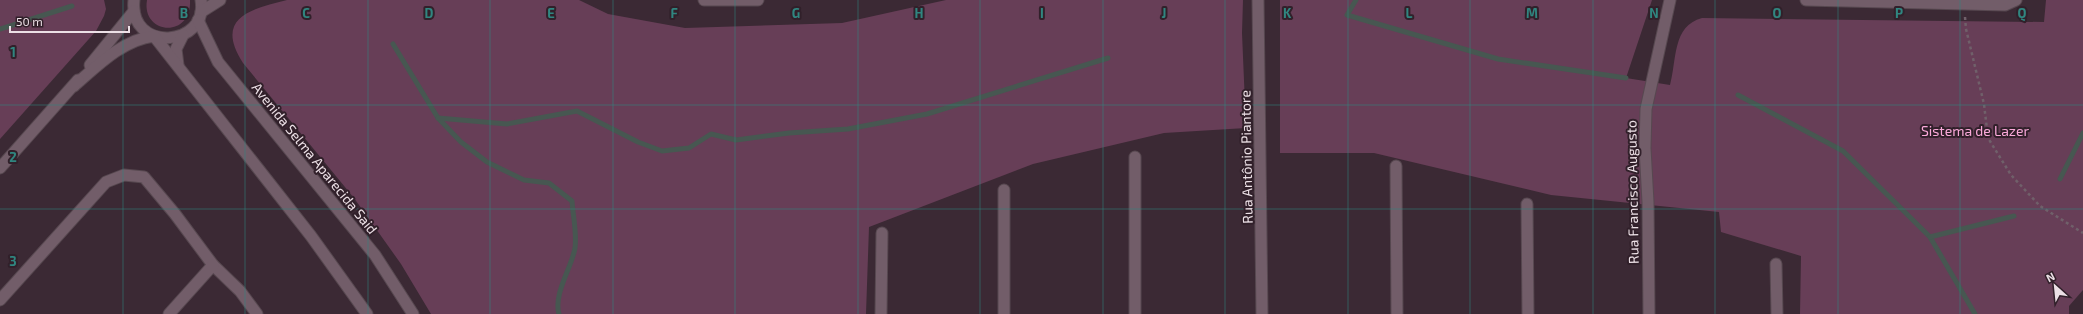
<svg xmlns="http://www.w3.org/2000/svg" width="2083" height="314" viewBox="0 0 2083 314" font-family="'Exo 2',sans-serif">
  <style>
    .green { fill: #673e57 }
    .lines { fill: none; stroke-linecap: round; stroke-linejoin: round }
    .stream { stroke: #475751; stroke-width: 5 }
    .minor-casing { stroke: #574850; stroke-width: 13 }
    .path { stroke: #70606a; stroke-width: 2.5; stroke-dasharray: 3 3; stroke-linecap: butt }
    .minor { stroke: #725d69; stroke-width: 11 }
    .grid { fill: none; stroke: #308680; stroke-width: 1; stroke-opacity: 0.55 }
    .labels { text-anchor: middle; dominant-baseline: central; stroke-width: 4; stroke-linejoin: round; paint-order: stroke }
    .park-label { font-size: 14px; fill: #fba9da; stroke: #31202a }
    .street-label { font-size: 14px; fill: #ece0e6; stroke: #31202a }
    .grid-label { font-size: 13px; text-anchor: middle; font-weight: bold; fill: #308680; stroke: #31202a; stroke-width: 4; stroke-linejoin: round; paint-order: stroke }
  </style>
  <rect width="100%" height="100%" fill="#3b2934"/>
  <g class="green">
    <path d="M0 0H104L106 9 104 16 96 31 0 139Z"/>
    <path d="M147 0H190C192 39 141 35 147 0Z"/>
    <path d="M287 0H579L608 14 685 28 842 23 946 0H1243L1242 33 1246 128 1164 133 1033 164 869 227 866 314H431L401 264 354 198 243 63C214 18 250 9 287 0Z"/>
    <path d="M1280 0H1652L1626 78 1670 85C1677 60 1672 26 1702 18L2044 22 2046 0H2083V290L2069 306V314H1800L1801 256 1721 232 1719 212 1551 195 1374 153H1280Z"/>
  </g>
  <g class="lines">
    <g class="stream">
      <path d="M1356 0 1347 15 1498 59 1626 78"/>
      <path d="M0 29 72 6"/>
      <path d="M393 44 438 118 461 142 487 162 524 180 549 183 572 201C573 216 577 233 575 248 572 267 553 294 559 314"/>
      <path d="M1738 95 1843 151 1930 237 1975 314"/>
      <path d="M438 118 507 124 577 111 638 142 662 151 689 148 711 134 736 140 789 133 848 129 927 114 1108 58"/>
      <path d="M2060 179 2083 133"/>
      <path d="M1930 237 2014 216"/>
    </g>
    <defs>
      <g id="minor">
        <path d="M134 0C128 53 209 48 201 0"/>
        <path d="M704 0H758"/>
        <path d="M1258 0 1262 314"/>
        <path d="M1806 0 2005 5 2016 0"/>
        <path d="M201 12 220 0"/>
        <path d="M198 20 218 62 375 255 413 314"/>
        <path d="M90 65 134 11"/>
        <path d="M178 65 176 49 183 35"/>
        <path d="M74 86C97 66 122 40 154 36L311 236 367 314"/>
        <path d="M1135 157V314"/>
        <path d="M1396 166 1397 314"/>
        <path d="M0 168 78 80"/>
        <path d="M1527 204 1528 314"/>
        <path d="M1776 264 1777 314"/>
        <path d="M0 300 106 182 124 175 144 177 175 214 213 265 240 291 257 314"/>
        <path d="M169 314 213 265"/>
        <path d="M881 314 882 233"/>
        <path d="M1004 314V190"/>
        <path d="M1649 314 1648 202 1645 148 1646 109 1670 0"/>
      </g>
    </defs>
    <use href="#minor" class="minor-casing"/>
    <path class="path" d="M1965 17 1966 29 1984 104 1988 138 2011 175 2040 206 2083 233"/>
    <use href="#minor" class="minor"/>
  </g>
  <path class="grid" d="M123 0V314M245 0V314M368 0V314M490 0V314M613 0V314M735 0V314M858 0V314M980 0V314M1103 0V314M1225 0V314M1348 0V314M1470 0V314M1593 0V314M1715 0V314M1838 0V314M1960 0V314M0 105H2083M0 209H2083"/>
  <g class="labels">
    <g class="park-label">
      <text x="1975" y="130">Sistema de Lazer</text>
    </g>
    <g class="street-label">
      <text transform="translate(1246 157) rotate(-91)">Rua Antônio Piantore</text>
      <text transform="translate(315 158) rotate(51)">Avenida Selma Aparecida Said</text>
      <text transform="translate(1632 192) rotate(-91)">Rua Francisco Augusto</text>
    </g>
  </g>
  <g class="grid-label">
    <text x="184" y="18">B</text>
    <text x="306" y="18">C</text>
    <text x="429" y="18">D</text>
    <text x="551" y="18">E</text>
    <text x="674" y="18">F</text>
    <text x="796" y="18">G</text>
    <text x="919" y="18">H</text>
    <text x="1042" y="18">I</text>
    <text x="1164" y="18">J</text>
    <text x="1287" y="18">K</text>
    <text x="1409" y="18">L</text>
    <text x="1532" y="18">M</text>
    <text x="1654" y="18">N</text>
    <text x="1777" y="18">O</text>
    <text x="1899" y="18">P</text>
    <text x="2022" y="18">Q</text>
    <text x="13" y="57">1</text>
    <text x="13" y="162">2</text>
    <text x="13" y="266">3</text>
  </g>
  <g transform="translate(2055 286) rotate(333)" stroke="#31202a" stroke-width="3" paint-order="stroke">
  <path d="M0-3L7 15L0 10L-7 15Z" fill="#ece0e6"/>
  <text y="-6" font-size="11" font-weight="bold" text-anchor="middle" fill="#ece0e6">N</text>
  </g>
  <path d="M10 26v6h119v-6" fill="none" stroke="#ece0e6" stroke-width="2"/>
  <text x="16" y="26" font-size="12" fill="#ece0e6" stroke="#31202a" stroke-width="3" paint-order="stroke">50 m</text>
</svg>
